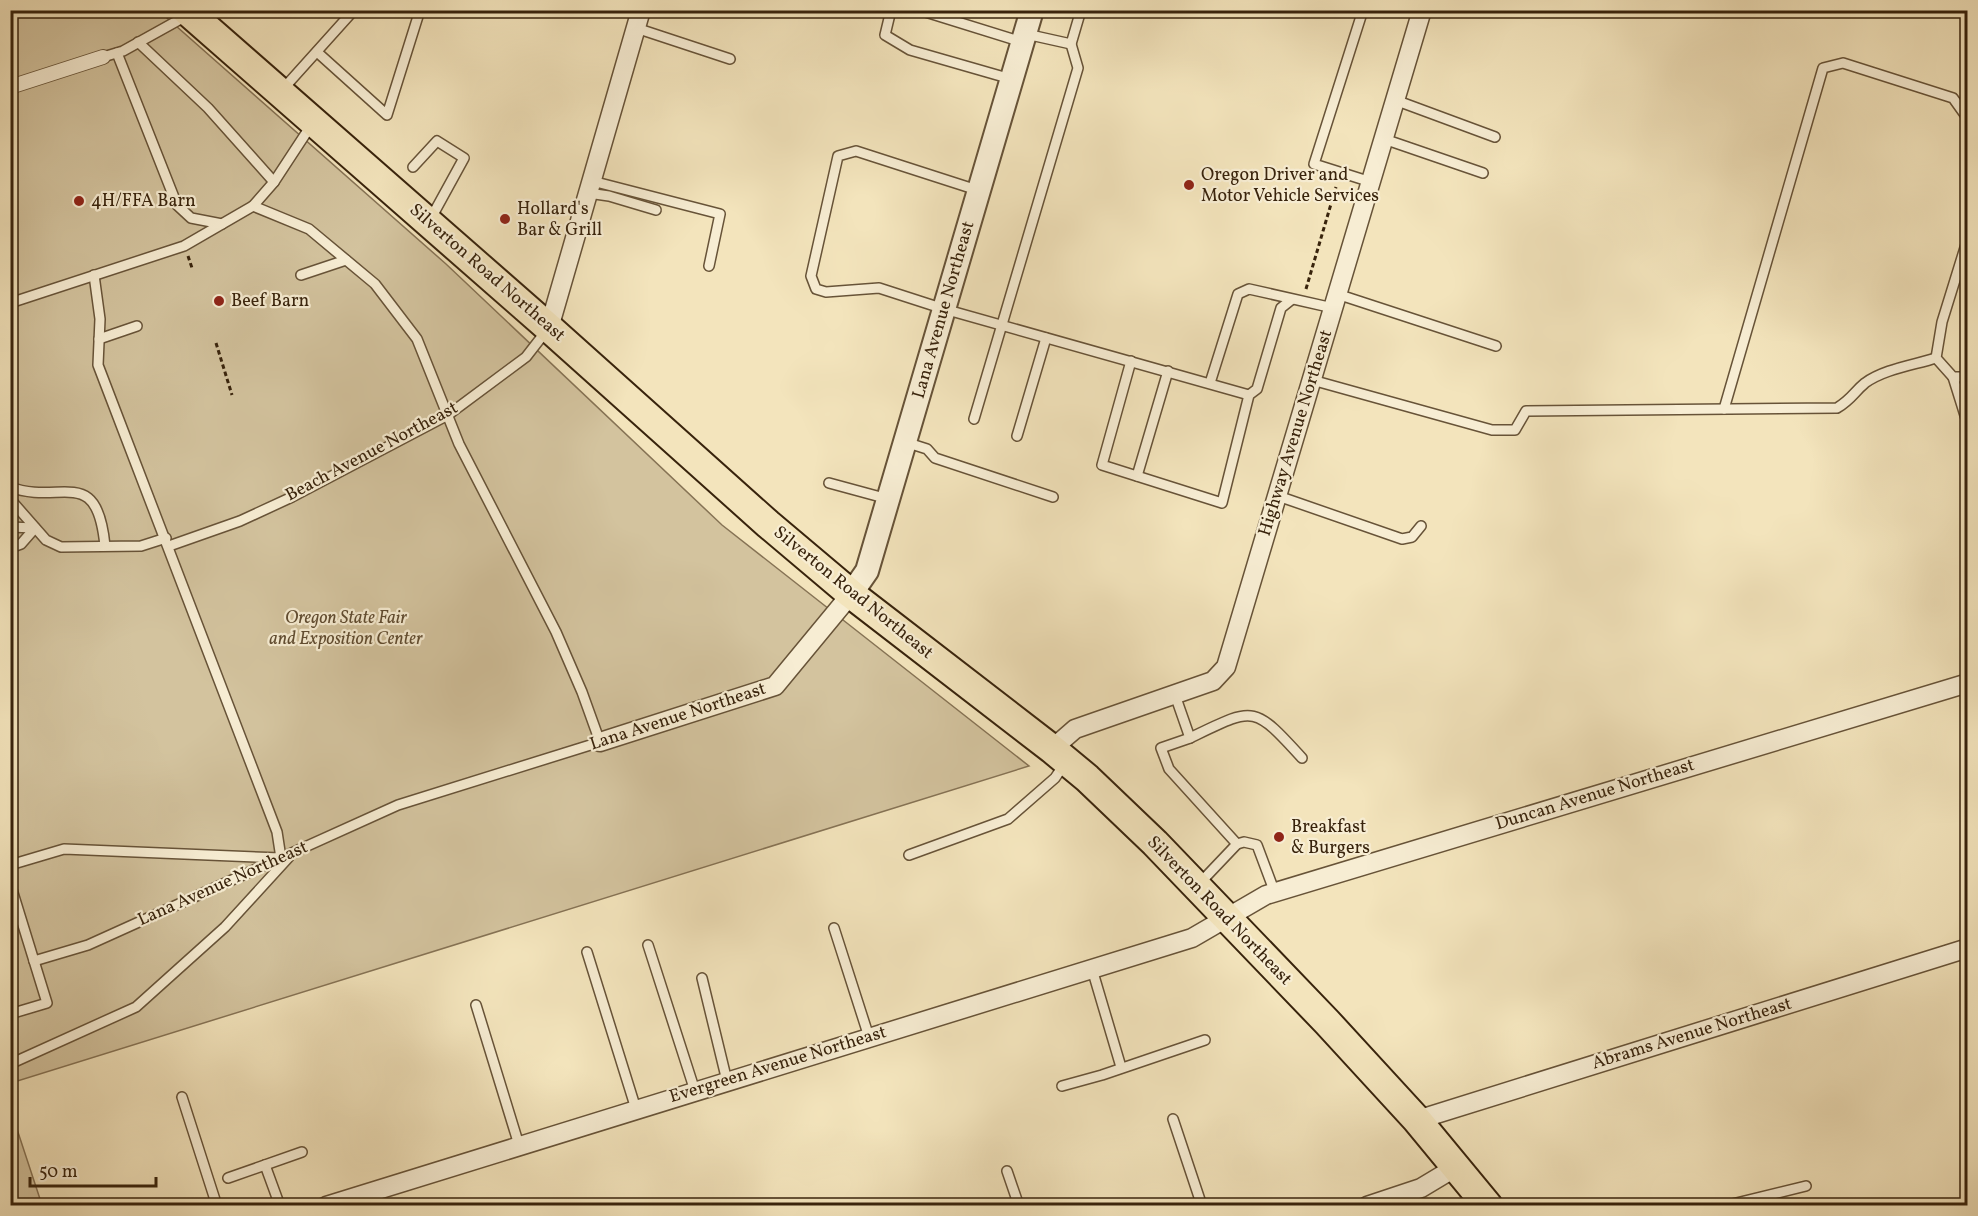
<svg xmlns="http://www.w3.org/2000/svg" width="1978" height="1216" viewBox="0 0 1978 1216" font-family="Vollkorn,serif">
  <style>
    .green { fill: #d3c39e; stroke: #867355; stroke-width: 1.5 }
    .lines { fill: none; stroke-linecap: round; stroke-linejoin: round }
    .service-casing { stroke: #675338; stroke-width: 12 }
    .pedestrian-casing { stroke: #675338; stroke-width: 16 }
    .minor-casing { stroke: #675338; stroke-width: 21 }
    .tertiary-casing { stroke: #675338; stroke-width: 26 }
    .primary-casing { stroke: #38230c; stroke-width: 32 }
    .path { stroke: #38230c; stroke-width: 3; stroke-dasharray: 4.5 3; stroke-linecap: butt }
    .service { stroke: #f7edd3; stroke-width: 9 }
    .pedestrian { stroke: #f7edd3; stroke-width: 14 }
    .minor { stroke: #f7edd3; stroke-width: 18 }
    .tertiary { stroke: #f7edd3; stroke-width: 22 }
    .primary { stroke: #f3e4bc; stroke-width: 28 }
    .poi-dot { fill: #8f2418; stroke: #f7edd3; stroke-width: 2 }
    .labels { text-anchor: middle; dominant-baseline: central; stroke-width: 4.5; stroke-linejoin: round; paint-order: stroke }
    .poi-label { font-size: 18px; fill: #38230c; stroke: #f7edd3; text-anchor: start }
    .street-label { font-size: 18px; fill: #38230c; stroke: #f7edd3 }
    .park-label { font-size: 18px; font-style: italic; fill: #5f4b30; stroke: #f7edd3 }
  </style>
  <rect width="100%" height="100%" fill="#f3e4bc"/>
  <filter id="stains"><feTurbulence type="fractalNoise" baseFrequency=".00333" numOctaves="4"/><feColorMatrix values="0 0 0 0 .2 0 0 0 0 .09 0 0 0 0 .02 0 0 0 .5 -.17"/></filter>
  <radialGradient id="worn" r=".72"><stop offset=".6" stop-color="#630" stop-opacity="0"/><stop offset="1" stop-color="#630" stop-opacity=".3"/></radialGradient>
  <g class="green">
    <path d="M11 11H159L446 264 722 525 1029 766 11 1083Z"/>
    <path d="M10 1111H11L42 1205H11Z"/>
  </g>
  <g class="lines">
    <defs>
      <g id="service">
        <path d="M774 10 777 12"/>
        <path d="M891 10 885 35 910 50 1011 79"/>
        <path d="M919 10 1022 42"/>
        <path d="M1363 10 1314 164 1371 182"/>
        <path d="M636 28 730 59"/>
        <path d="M1026 34 1071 44 1081 10"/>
        <path d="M138 42 208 108 274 182"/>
        <path d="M317 52 387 115 420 10"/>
        <path d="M117 53 177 205 191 218 222 224"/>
        <path d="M103 57 123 51 186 16"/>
        <path d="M283 89 354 10"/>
        <path d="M1395 100 1495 137"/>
        <path d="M1384 139 1483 173"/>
        <path d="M413 167 437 141 464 158 430 220"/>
        <path d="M592 181 720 214 709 266"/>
        <path d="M977 190 856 151 838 156 811 276 816 289 826 292 879 288 944 309 1249 395"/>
        <path d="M588 193 609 196 656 210"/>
        <path d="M1968 238 1942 322 1936 358 1953 377H1968"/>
        <path d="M301 275 346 260"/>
        <path d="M1337 294 1496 346"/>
        <path d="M10 303 184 246 253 206 274 182 312 124"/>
        <path d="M99 339 137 326"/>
        <path d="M1131 361 1102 465 1222 503 1249 395 1257 389 1281 308 1291 300"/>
        <path d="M1953 377 1968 425"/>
        <path d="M1312 380 1492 430H1515L1526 411 1837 408C1852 399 1854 392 1865 383 1884 369 1914 365 1936 358"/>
        <path d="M1210 383 1238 294 1249 289 1333 308"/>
        <path d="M1724 409 1823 68 1843 63 1953 98 1968 119"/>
        <path d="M974 419 1078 68 1071 44"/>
        <path d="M1017 436 1046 338"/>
        <path d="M905 442 927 449 935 458 1053 497"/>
        <path d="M1137 476 1168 371"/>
        <path d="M829 483 888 499"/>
        <path d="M10 487C61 506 97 463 105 546"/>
        <path d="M1278 496 1402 539 1412 537 1421 526"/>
        <path d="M10 499 46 540 61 547 141 546 166 538"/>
        <path d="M10 527 35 528"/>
        <path d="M169 546 240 521 292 497 448 415 526 357 547 330"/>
        <path d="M10 548 21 544 35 528"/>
        <path d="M1175 695 1190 738 1161 748 1169 769 1237 844 1199 884"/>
        <path d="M1190 738C1254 707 1253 704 1302 758"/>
        <path d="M1237 844 1244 842 1257 845 1275 893"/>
        <path d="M909 855 1008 819 1055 778 1065 763"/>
        <path d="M10 865 64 849 281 858 277 832 98 365 100 319 94 275"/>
        <path d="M10 883 47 1003 10 1014"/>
        <path d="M834 928 869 1037"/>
        <path d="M648 945 695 1091"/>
        <path d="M587 952 636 1109"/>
        <path d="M34 961 88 945 398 805 600 742 582 692 556 632 459 444 417 339 375 284 309 229 253 206"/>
        <path d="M1092 969 1121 1067"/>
        <path d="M702 978 727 1081"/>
        <path d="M476 1005 519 1145"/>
        <path d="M10 1064 136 1007 225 927 289 857"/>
        <path d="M1062 1086 1102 1075 1205 1040"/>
        <path d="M182 1097 217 1206"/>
        <path d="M1173 1119 1202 1206"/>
        <path d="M265 1165 280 1206"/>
        <path d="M1007 1171 1019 1206"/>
        <path d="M228 1178 302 1152"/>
        <path d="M1724 1206 1806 1186"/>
      </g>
      <path id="pedestrian" d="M10 87 103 57"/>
      <g id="minor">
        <path d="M549 328 641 10"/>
        <path d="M600 742 775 686 851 594"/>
        <path d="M1052 749 1075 729 1213 681 1226 667 1422 10"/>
        <path d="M1417 1120 1968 948"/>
        <path d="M326 1206 1192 938 1266 895 1968 683"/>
        <path d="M1367 1206 1421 1188 1456 1167"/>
      </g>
      <path id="tertiary" d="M851 594 867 571 1032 10"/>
      <path id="primary" d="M186 10 549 328 768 524 851 594 1052 749 1087 778 1155 843 1327 1022 1417 1120 1488 1206"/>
    </defs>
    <use href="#service" class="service-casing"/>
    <use href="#pedestrian" class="pedestrian-casing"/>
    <use href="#minor" class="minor-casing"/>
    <use href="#tertiary" class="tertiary-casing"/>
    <use href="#primary" class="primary-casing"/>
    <g class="path">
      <path d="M188 256 192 268"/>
      <path d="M1306 289 1336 187"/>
      <path d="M216 343 232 395"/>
    </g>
    <use href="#service" class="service"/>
    <use href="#pedestrian" class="pedestrian"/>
    <use href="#minor" class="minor"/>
    <use href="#tertiary" class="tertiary"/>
    <use href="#primary" class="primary"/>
  </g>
  <g class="poi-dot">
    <circle cx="1189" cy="185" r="6"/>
    <circle cx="79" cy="201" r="6"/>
    <circle cx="505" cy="219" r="6"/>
    <circle cx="219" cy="301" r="6"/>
    <circle cx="1279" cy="837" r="6"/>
  </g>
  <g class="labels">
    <g class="poi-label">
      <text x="1201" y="175">Oregon Driver and<tspan x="1201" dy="21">Motor Vehicle Services</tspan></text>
      <text x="91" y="201">4H/FFA Barn</text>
      <text x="517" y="209">Hollard's<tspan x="517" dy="21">Bar &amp; Grill</tspan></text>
      <text x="231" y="301">Beef Barn</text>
      <text x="1291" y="827">Breakfast<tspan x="1291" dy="21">&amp; Burgers</tspan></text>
    </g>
    <g class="street-label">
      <text transform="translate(487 273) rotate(41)">Silverton Road Northeast</text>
      <text transform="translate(944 310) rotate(-74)">Lana Avenue Northeast</text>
      <text transform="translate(1296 433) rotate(-73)">Highway Avenue Northeast</text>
      <text transform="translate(372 452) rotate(-28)">Beach Avenue Northeast</text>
      <text transform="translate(853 593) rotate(39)">Silverton Road Northeast</text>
      <text transform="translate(678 717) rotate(-18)">Lana Avenue Northeast</text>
      <text transform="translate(1595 795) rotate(-17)">Duncan Avenue Northeast</text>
      <text transform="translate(223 884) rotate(-24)">Lana Avenue Northeast</text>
      <text transform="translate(1219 911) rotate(46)">Silverton Road Northeast</text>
      <text transform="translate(1692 1034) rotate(-17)">Abrams Avenue Northeast</text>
      <text transform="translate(778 1065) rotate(-17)">Evergreen Avenue Northeast</text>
    </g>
    <g class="park-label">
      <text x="346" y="618">Oregon State Fair<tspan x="346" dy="21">and Exposition Center</tspan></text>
    </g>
  </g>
  <rect width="1978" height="1216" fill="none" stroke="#f3e4bc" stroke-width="36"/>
  <rect x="12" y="12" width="1954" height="1192" fill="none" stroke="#38230c" stroke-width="3"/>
  <rect x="18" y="18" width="1942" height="1180" fill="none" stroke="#38230c" stroke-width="1.5"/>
  <path d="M30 1177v9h126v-9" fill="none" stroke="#38230c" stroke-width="3"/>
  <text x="39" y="1177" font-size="18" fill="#38230c" stroke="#f7edd3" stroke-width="4.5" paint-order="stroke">50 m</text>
  <rect width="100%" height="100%" filter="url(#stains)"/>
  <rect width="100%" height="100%" fill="url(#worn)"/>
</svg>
